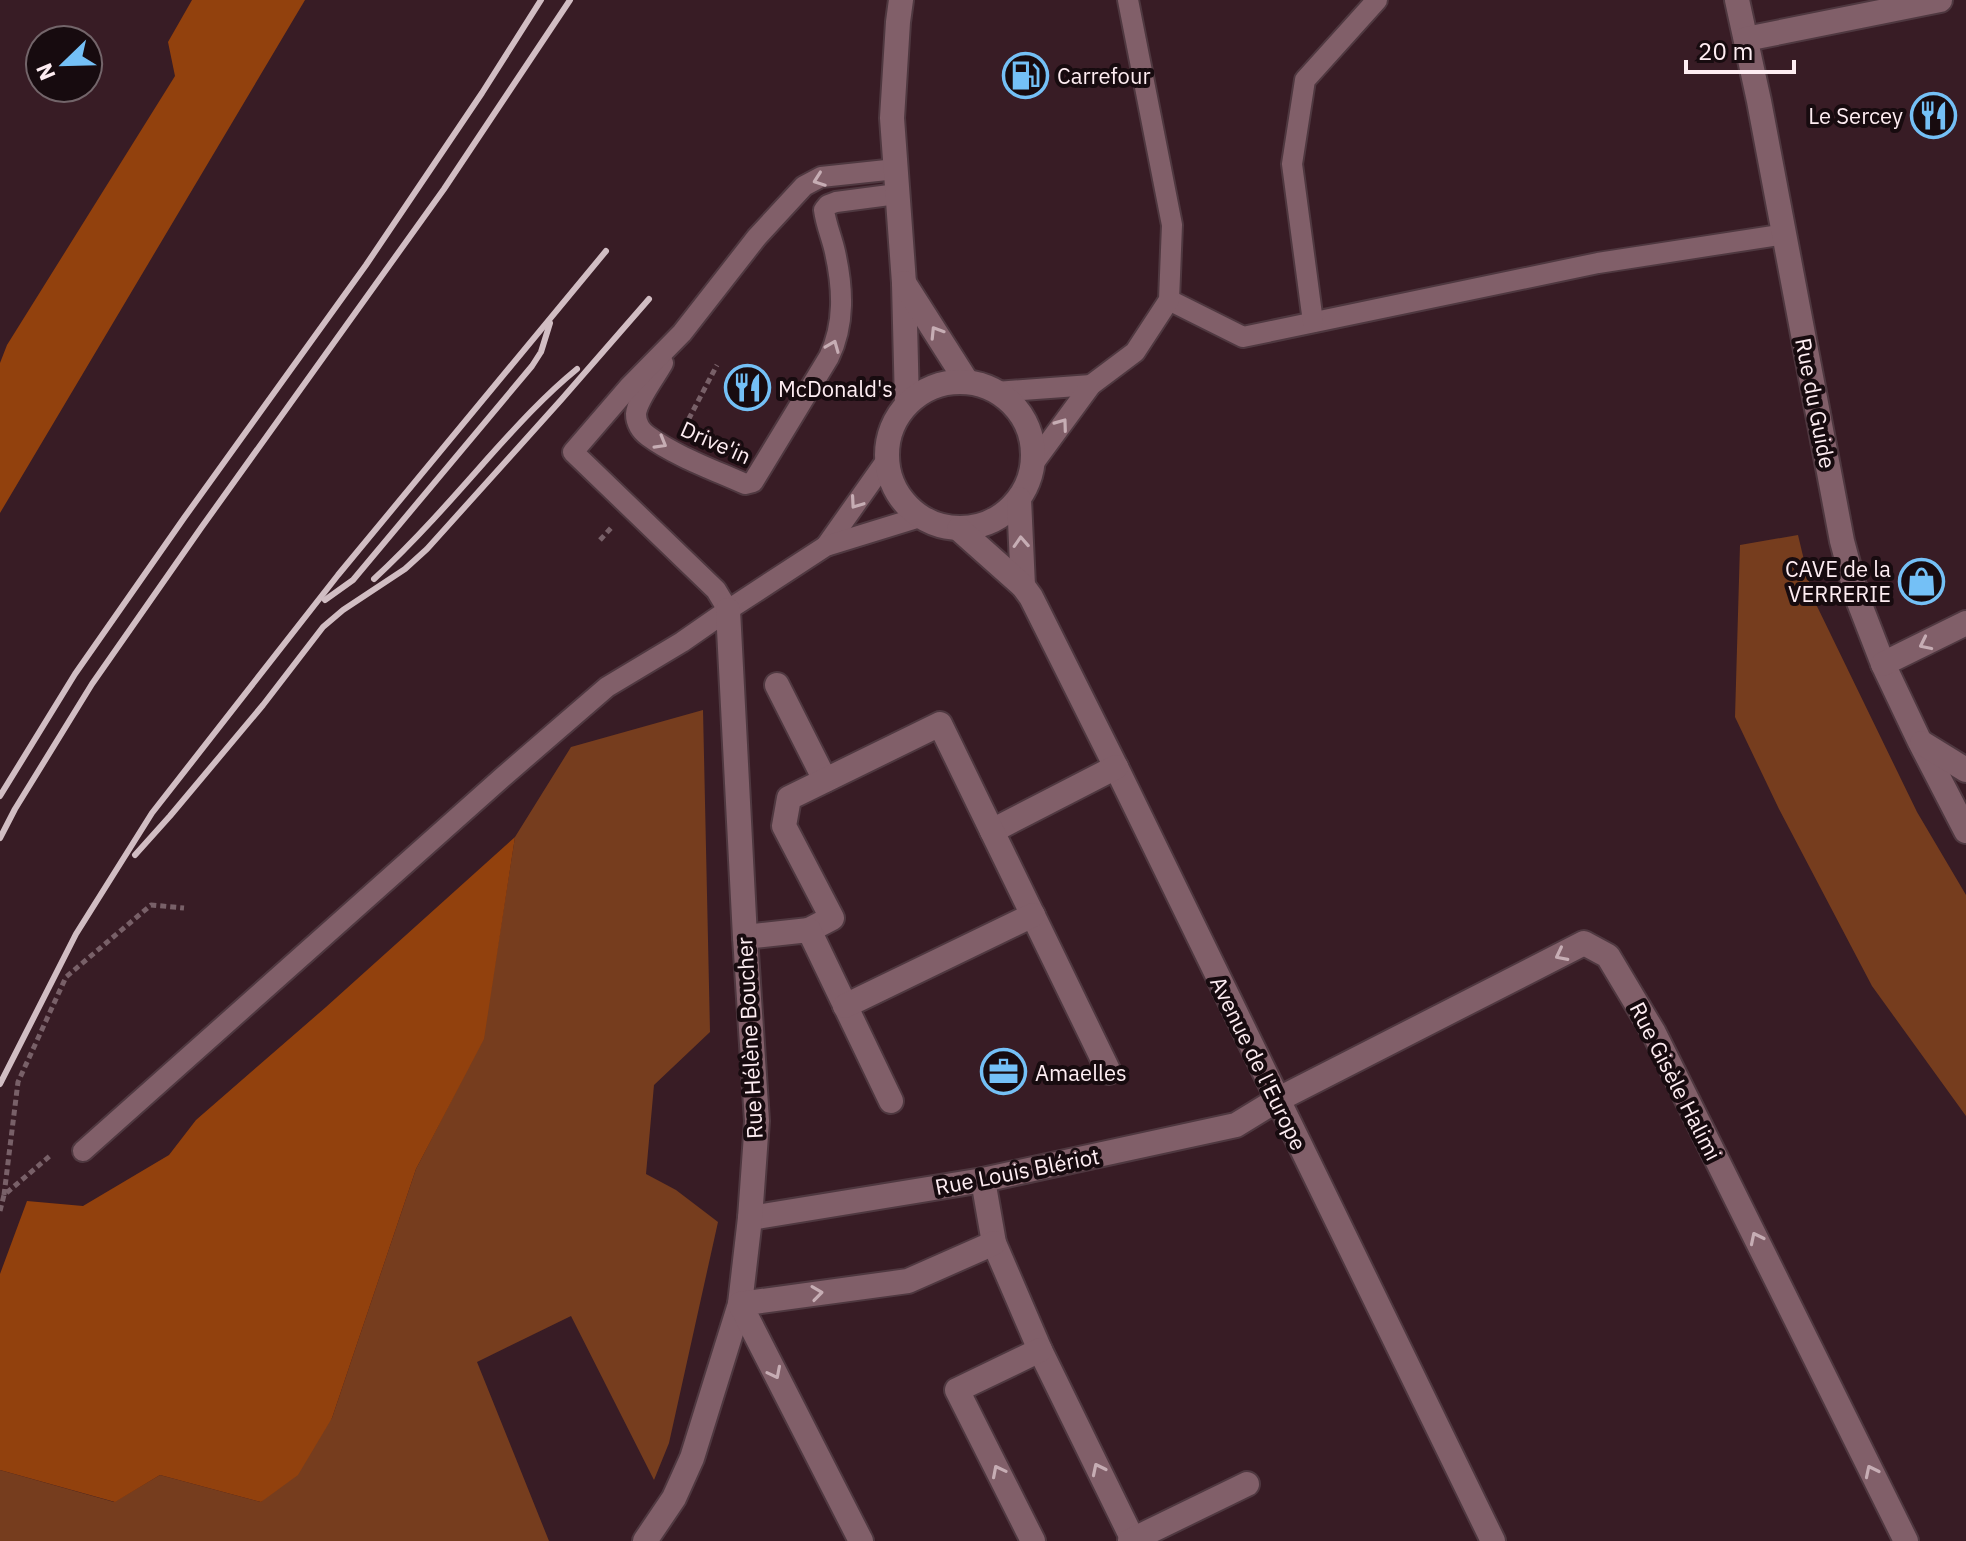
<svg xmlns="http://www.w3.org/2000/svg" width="1966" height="1541" viewBox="0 0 1966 1541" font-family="'IBM Plex Sans',sans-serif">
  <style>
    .green { fill: #763d1e }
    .forest { fill: #92410d }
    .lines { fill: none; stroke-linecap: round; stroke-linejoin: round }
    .service-casing { stroke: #4f3840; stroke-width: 24 }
    .minor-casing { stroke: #4f3840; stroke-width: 28 }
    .path { stroke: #786068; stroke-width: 5; stroke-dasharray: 6 4; stroke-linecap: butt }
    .service { stroke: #815f69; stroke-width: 20 }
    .minor { stroke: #815f69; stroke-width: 24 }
    .rail { stroke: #d1bdc3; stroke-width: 6 }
    .oneway { stroke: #c6adb4 }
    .labels { text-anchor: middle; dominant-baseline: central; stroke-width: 8; stroke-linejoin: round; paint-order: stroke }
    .poi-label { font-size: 22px; fill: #feedf2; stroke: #170b0f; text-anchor: start }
    .street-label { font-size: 22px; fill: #feedf2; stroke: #170b0f }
  </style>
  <rect width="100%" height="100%" fill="#381c25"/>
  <g class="green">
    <path d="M1798 535 1813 598 1917 812 1966 895V1116L1872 986 1779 809 1735 717 1740 545Z"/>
    <path d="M703 710 710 1032 654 1085 646 1174 676 1190 718 1222 669 1443 654 1480 571 1316 477 1362 549 1541H0V1470L114 1502 160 1475 261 1502 332 1418 416 1169 483 1039 515 837 571 747Z"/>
  </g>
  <g class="forest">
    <path d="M192 0H305L0 513V363L7 345 175 76 168 42Z"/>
    <path d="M515 837 484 1039 416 1169 332 1418 298 1475 261 1502 160 1475 115 1502 0 1470V1274L27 1201 83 1206 169 1155 196 1120 326 1007Z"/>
  </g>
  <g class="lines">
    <defs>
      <g id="service">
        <path d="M1169 300 1243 337 1598 263 1785 234"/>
        <path d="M1313 322 1292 164 1305 80 1377 0"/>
        <path d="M663 363C656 376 637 400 636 414 636 423 641 431 648 436 675 456 714 470 745 484L753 482 829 357C845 324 843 288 835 252 832 238 826 225 824 210L828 205 836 202 897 194"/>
        <path d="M996 392 1091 385"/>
        <path d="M1033 464 1091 385 1135 352 1169 300 1172 225 1128 0"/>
        <path d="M826 546 886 461"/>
        <path d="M728 610 716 590 573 452 629 387 682 333 757 237 804 186 821 177 896 169"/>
        <path d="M83 1151 504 776 607 687 682 642 728 610 826 546 920 517"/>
      </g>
      <g id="minor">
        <path d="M901 0 898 22 892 118 904 283 907 404"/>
        <path d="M1737 0 1759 101 1842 541 1857 597 1883 664 1920 742 1966 831"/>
        <path d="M1746 39 1940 0"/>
        <path d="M904 283 967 382"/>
        <circle cx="960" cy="455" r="73"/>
        <path d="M1019 499 1023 586"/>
        <path d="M959 529 1023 586 1031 597 1116 767 1493 1541"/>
        <path d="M1883 664 1966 623"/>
        <path d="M777 685 825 780"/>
        <path d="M1922 743 1966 770"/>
        <path d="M992 831 1116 767"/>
        <path d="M809 930 832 918 784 826 789 798 940 724 1109 1072"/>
        <path d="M745 937 809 930 891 1101"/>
        <path d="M845 1006 1033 915"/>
        <path d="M983 1180 994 1243 1040 1350 1133 1540"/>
        <path d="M750 1218 983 1180 1236 1125 1277 1100 1584 943 1608 956 1654 1033 1906 1541"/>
        <path d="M645 1541 674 1498 692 1458 740 1304 750 1218 757 1121 745 937 728 610"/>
        <path d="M861 1541 740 1304 908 1281 994 1243"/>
        <path d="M1033 1541 957 1390 1040 1350"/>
        <path d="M1130 1541 1247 1484"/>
      </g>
    </defs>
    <use href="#service" class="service-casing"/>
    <use href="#minor" class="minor-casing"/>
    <g class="path">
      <path d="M684 428 717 365"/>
      <path d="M600 540 611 528"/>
      <path d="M4 1195 18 1082 66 977 151 905 184 908"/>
      <path d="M0 1211 4 1195 51 1155"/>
    </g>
    <use href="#service" class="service"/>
    <use href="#minor" class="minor"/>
    <g class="rail">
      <path d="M374 579C415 541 452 499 489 457 517 426 544 396 577 369"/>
      <path d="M325 600 353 580 532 366 541 352 550 323"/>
      <path d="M0 796 75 674 184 518 366 265 482 93 541 0"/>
      <path d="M0 838 15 809 92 684 201 528 444 189 570 0"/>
      <path d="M135 855 170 816 263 705 323 627 343 610 405 569 427 549 561 400 649 299"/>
      <path d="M0 1084 76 934 152 813 338 575 606 251"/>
    </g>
  </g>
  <defs><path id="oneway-chevron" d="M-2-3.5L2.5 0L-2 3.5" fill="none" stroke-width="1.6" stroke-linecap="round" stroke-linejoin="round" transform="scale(2)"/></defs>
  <g class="oneway">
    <use href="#oneway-chevron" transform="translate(819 180) rotate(160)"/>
    <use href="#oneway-chevron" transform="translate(936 332) rotate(-122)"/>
    <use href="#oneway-chevron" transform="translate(833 346) rotate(-68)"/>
    <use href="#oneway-chevron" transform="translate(1062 424) rotate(-54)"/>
    <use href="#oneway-chevron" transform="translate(661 443) rotate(30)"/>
    <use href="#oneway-chevron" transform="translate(856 503) rotate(125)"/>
    <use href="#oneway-chevron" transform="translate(1021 542) rotate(-93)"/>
    <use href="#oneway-chevron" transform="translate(1925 644) rotate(154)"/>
    <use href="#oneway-chevron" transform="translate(1561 955) rotate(153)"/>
    <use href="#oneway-chevron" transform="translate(1756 1238) rotate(-116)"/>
    <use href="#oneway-chevron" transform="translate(817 1293) rotate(-8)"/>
    <use href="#oneway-chevron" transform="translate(775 1373) rotate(63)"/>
    <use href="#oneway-chevron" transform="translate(1098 1469) rotate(-116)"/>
    <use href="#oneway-chevron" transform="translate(998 1471) rotate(-117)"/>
    <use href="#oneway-chevron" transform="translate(1871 1471) rotate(-116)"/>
  </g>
  <defs>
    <symbol id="fuel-ring" viewBox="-11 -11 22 22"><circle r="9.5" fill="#170b0f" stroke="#74c0f6" stroke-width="1.5"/><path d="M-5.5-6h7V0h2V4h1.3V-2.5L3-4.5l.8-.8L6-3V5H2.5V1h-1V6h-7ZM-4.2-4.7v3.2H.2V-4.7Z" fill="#74c0f6"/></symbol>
    <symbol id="restaurant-ring" viewBox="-11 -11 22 22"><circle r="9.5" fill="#170b0f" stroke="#74c0f6" stroke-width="1.5"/><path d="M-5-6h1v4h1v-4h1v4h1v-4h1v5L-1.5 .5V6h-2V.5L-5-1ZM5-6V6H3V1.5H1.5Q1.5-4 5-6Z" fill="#74c0f6"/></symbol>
    <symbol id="shop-ring" viewBox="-11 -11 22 22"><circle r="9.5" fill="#170b0f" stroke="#74c0f6" stroke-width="1.5"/><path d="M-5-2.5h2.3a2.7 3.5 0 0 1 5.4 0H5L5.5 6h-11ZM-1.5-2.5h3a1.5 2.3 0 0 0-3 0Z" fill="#74c0f6"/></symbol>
    <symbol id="office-ring" viewBox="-11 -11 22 22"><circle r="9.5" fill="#170b0f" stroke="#74c0f6" stroke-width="1.5"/><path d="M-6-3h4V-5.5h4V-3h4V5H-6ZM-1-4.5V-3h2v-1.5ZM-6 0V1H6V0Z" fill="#74c0f6"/></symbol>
  </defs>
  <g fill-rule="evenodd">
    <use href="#fuel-ring" x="1000" y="50" width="51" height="51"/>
    <use href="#restaurant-ring" x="1908" y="90" width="51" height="51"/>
    <use href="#restaurant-ring" x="722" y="362" width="51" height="51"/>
    <use href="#shop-ring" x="1896" y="556" width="51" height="51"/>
    <use href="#office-ring" x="978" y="1046" width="51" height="51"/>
  </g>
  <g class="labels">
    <g class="poi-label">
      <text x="1057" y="75">Carrefour</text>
      <text x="1903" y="115" text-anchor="end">Le Sercey</text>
      <text x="778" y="388">McDonald's</text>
      <text x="1891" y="568" text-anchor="end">CAVE de la<tspan x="1891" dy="25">VERRERIE</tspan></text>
      <text x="1035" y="1072">Amaelles</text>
    </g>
    <g class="street-label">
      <text transform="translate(1816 403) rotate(79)">Rue du Guide</text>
      <text transform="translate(716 442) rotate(24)">Drive'in</text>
      <text transform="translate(749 1038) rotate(-93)">Rue Hélène Boucher</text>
      <text transform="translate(1259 1063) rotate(64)">Avenue de l'Europe</text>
      <text transform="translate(1676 1081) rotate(63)">Rue Gisèle Halimi</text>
      <text transform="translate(1017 1171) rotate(-11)">Rue Louis Blériot</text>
    </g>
  </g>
  <g transform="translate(64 64) rotate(247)"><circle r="38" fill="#170b0f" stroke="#73656a" stroke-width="2"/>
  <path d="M0-6L14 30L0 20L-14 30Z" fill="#74c0f6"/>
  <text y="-12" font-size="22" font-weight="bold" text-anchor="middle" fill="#feedf2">N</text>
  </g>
  <path d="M1686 60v12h108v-12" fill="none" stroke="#feedf2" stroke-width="4"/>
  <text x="1698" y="60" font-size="24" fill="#feedf2" stroke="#170b0f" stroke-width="6" paint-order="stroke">20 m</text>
</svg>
